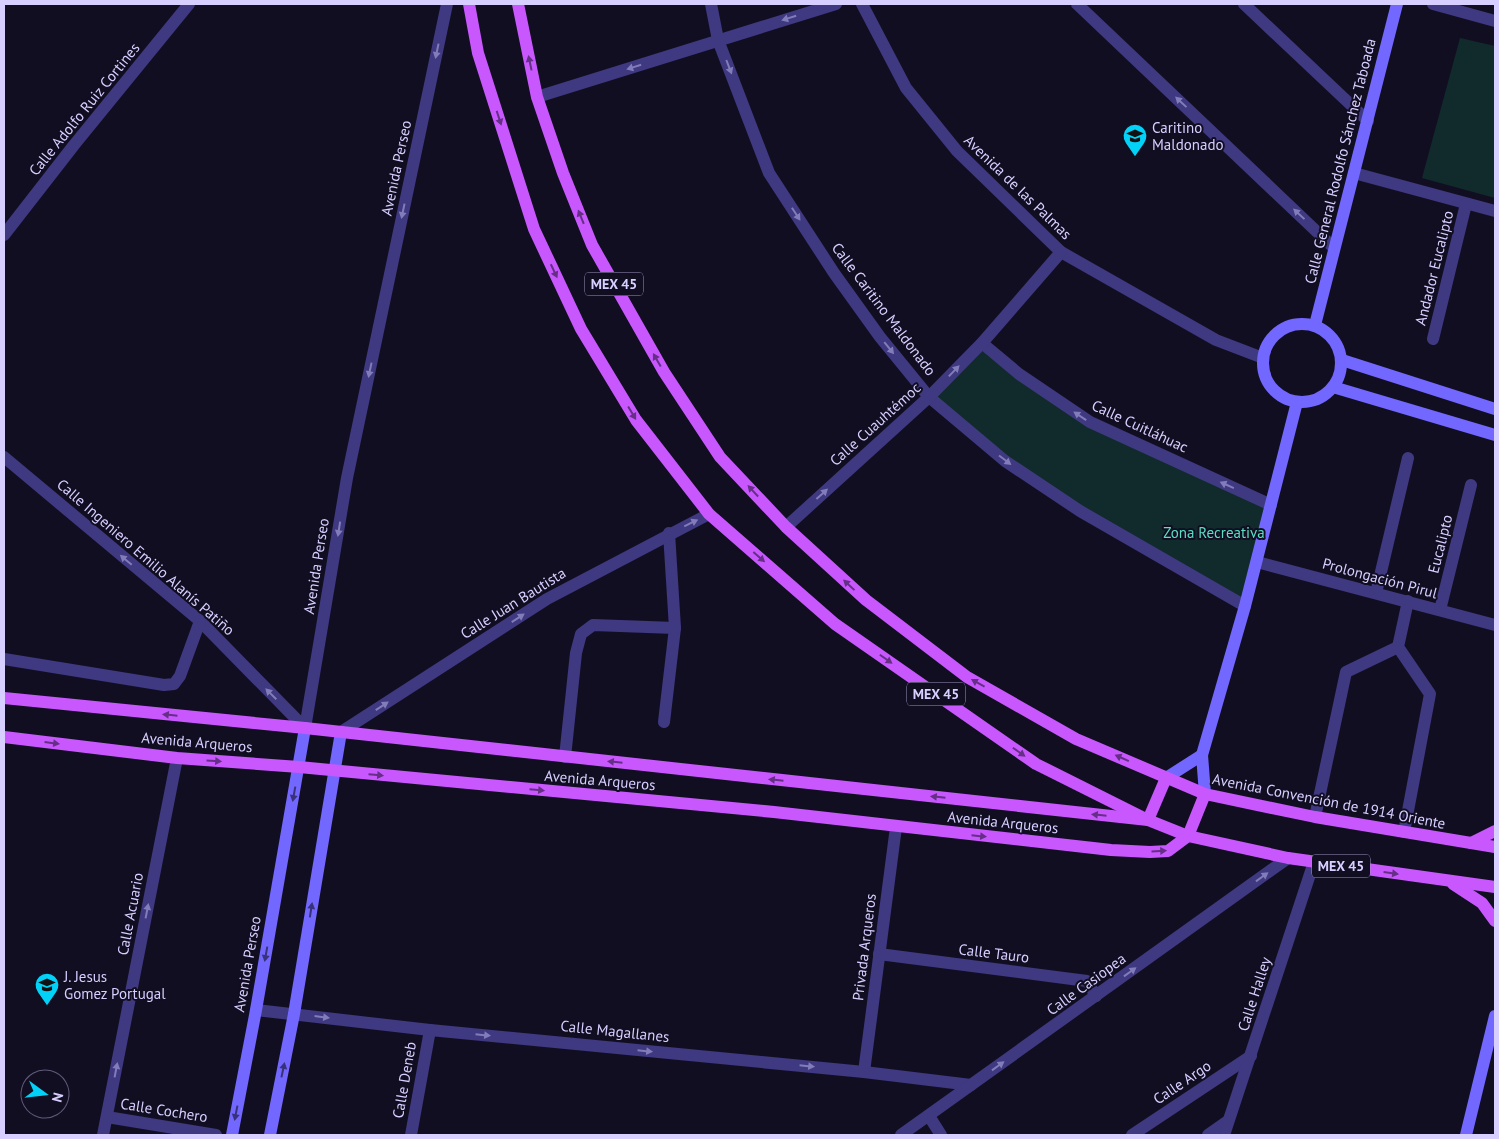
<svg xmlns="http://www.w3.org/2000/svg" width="1499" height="1139" viewBox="0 0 1499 1139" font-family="'PT Sans',sans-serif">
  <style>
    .green { fill: #112b2c }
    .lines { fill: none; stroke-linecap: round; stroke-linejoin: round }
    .street { stroke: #3f3981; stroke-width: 12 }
    .secondary { stroke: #7267fe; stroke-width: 12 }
    .primary { stroke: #c857fe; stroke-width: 12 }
    .oneway { fill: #837cba }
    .oneway2 { fill: #642f85 }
    .oneway3 { fill: #38327a }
    .labels { text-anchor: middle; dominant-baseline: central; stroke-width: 4; stroke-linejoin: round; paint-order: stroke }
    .shield { fill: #120e22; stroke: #9c95bd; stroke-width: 1 }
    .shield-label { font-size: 14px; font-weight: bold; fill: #d7cfff }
    .street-label { font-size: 15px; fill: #d7cfff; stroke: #120e22 }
    .poi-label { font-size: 15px; fill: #d7cfff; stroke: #120e22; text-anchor: start }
    .park-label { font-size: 15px; fill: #5bdec4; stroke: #120e22 }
  </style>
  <rect width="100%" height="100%" fill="#120e22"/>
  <g class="green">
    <path d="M1460 38 1495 46V198L1422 178Z"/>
    <path d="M982 343 1090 422 1271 505 1245 606 1080 511 929 397Z"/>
  </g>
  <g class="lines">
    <g class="street">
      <path d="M711 4 718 40 769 173 834 273 880 337 929 397 1005 461 1080 511 1245 606"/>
      <path d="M862 4 906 88 957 151 1061 252 1216 340 1263 358"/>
      <path d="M1077 4 1334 248"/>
      <path d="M1244 4 1368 121"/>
      <path d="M1433 4 1495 21"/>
      <path d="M537 97 836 4"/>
      <path d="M1354 173 1495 211"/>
      <path d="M4 235 74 145 189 4"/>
      <path d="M1433 339 1466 204"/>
      <path d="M982 343 1019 374 1090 422 1271 505"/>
      <path d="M4 457 200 621 305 728"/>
      <path d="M786 527 929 397 982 343 1061 252"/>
      <path d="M1257 562 1495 625"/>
      <path d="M1376 593 1408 458"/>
      <path d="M1440 610 1471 485"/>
      <path d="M4 659 164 685 174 684 180 676 200 621"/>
      <path d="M664 722 675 628 669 533"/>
      <path d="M305 728 347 478 447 4"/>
      <path d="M341 732 547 599 709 514"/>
      <path d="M565 757 576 653 581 634 593 625 675 628"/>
      <path d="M1315 817 1346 672 1398 647"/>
      <path d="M1404 832 1430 694 1398 647 1408 601"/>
      <path d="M879 954 1087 981 1096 996"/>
      <path d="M256 1010 430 1030 864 1072 971 1085"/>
      <path d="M864 1072 896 827"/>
      <path d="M929 1116 941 1135"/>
      <path d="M107 1117 216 1135"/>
      <path d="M103 1135 177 758"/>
      <path d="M411 1135 430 1030"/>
      <path d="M901 1135 1288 858"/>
      <path d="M1132 1135 1251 1056"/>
      <path d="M1208 1135 1228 1121"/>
      <path d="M1224 1135 1314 862"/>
    </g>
    <g class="secondary">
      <circle cx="1302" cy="363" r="39"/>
      <path d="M1315 325 1397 4"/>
      <path d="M1342 360 1495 409"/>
      <path d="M1333 387 1495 435"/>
      <path d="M1166 778 1202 755"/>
      <path d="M1205 794 1202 755 1245 606 1297 402"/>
      <path d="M232 1135 256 1010 305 728"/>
      <path d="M270 1135 294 1014 341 732"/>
      <path d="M1466 1135 1495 1016"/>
    </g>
    <g class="primary">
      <path d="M469 4 478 53 534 229 581 329 636 420 709 514 835 624 1036 764 1148 820 1188 836 1288 858 1495 887"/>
      <path d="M518 4 537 97 563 173 592 245 664 372 720 457 786 527 866 600 967 677 1076 739 1205 794 1315 817 1495 847"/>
      <path d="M4 698 305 728 1148 820 1166 778"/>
      <path d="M4 737 177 758 299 767 774 812 1111 850 1150 852 1168 851 1188 836"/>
      <path d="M1188 836 1205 794"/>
      <path d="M1471 843 1495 831"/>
      <path d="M1453 884 1482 903 1495 921"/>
    </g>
  </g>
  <defs><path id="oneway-solid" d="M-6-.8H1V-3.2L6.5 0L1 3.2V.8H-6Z" transform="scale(1.25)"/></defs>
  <g class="oneway">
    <use href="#oneway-solid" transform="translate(789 18) rotate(163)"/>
    <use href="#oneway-solid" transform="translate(437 51) rotate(102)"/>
    <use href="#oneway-solid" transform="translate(634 67) rotate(163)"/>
    <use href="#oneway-solid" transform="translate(729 67) rotate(69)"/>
    <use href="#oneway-solid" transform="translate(1181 102) rotate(-137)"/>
    <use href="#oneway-solid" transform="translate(403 211) rotate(102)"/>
    <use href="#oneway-solid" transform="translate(796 214) rotate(57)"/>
    <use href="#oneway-solid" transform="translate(1299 214) rotate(-137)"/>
    <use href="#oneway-solid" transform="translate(889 348) rotate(51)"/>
    <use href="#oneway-solid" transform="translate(370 370) rotate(102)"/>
    <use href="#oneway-solid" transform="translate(954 371) rotate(-46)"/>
    <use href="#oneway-solid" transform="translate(1080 416) rotate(-146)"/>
    <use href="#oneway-solid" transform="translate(1005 460) rotate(37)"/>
    <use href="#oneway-solid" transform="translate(1227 485) rotate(-156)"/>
    <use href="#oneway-solid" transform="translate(822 494) rotate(-42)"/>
    <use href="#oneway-solid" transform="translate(691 523) rotate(-26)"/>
    <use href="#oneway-solid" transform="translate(339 529) rotate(99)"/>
    <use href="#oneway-solid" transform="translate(126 560) rotate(-140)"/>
    <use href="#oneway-solid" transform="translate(518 618) rotate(-33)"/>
    <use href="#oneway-solid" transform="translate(271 694) rotate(-135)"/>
    <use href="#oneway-solid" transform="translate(382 706) rotate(-33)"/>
    <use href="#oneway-solid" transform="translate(1262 877) rotate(-36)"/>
    <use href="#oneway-solid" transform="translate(147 911) rotate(-79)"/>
    <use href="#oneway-solid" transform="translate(1130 972) rotate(-36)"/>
    <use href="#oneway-solid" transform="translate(322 1017) rotate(7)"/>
    <use href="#oneway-solid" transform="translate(483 1035) rotate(6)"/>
    <use href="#oneway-solid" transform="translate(645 1051) rotate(6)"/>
    <use href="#oneway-solid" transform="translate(807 1066) rotate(6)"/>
    <use href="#oneway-solid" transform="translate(998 1066) rotate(-36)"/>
    <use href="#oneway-solid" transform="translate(116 1070) rotate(-79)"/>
  </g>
  <g class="oneway2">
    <use href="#oneway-solid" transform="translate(530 63) rotate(-102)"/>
    <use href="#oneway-solid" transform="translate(499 118) rotate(72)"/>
    <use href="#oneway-solid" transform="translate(581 217) rotate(-112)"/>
    <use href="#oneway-solid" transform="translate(554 271) rotate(65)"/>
    <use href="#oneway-solid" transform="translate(657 360) rotate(-120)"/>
    <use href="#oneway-solid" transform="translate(632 413) rotate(59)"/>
    <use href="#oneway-solid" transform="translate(753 491) rotate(-133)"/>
    <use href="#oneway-solid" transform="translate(759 557) rotate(41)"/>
    <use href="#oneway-solid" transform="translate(849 585) rotate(-137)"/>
    <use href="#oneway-solid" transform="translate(886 659) rotate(35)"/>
    <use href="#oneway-solid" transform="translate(978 683) rotate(-151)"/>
    <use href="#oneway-solid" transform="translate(170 715) rotate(-174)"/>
    <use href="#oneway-solid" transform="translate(52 743) rotate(7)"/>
    <use href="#oneway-solid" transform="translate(1019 752) rotate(35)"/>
    <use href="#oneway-solid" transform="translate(1122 758) rotate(-156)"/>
    <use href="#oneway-solid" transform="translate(214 761) rotate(4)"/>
    <use href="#oneway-solid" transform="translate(615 762) rotate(-174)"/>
    <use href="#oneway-solid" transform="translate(376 775) rotate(5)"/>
    <use href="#oneway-solid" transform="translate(776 780) rotate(-174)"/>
    <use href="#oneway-solid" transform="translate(537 790) rotate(5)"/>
    <use href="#oneway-solid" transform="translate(938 797) rotate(-174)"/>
    <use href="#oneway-solid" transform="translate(1099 815) rotate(-174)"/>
    <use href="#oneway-solid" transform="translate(979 836) rotate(6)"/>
    <use href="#oneway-solid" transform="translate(1159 851) rotate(-3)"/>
    <use href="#oneway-solid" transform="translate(1391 873) rotate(8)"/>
  </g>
  <g class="oneway3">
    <use href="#oneway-solid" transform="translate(294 794) rotate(100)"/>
    <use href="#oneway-solid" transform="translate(311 910) rotate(-81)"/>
    <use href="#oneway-solid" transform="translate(266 954) rotate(100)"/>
    <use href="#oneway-solid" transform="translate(283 1070) rotate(-78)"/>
    <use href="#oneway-solid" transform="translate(236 1113) rotate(101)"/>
  </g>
  <defs>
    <symbol id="school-pin" viewBox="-11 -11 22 30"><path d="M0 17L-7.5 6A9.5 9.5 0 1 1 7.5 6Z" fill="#02d2f8" stroke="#120e22"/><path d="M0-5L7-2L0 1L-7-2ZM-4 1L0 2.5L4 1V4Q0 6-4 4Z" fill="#111"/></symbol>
  </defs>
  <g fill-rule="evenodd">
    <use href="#school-pin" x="1121" y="122" width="28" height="38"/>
    <use href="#school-pin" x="33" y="971" width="28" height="38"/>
  </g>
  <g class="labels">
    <g class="shield">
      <rect x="585" y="272.5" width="58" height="23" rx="4"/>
      <rect x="907" y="682.5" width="58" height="23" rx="4"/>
      <rect x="1312" y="854.5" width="58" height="23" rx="4"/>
    </g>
    <g class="shield-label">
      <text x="614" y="284">MEX 45</text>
      <text x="936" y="694">MEX 45</text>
      <text x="1341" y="866">MEX 45</text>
    </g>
    <g class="street-label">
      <text transform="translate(84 109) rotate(-51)">Calle Adolfo Ruiz Cortines</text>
      <text transform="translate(1340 161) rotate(-76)">Calle General Rodolfo Sánchez Taboada</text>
      <text transform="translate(396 168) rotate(-78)">Avenida Perseo</text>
      <text transform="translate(1018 187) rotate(44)">Avenida de las Palmas</text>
      <text transform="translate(1434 268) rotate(-76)">Andador Eucalipto</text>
      <text transform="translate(884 309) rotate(53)">Calle Caritino Maldonado</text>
      <text transform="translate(875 424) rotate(-42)">Calle Cuauhtémoc</text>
      <text transform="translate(1140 426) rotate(25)">Calle Cuitláhuac</text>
      <text transform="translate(1440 544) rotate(-76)">Eucalipto</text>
      <text transform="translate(146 557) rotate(41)">Calle Ingeniero Emilio Alanís Patiño</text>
      <text transform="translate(316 566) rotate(-81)">Avenida Perseo</text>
      <text transform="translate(1380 578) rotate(15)">Prolongación Pirul</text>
      <text transform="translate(513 603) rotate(-32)">Calle Juan Bautista</text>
      <text transform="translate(197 742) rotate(5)">Avenida Arqueros</text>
      <text transform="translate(600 780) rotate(5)">Avenida Arqueros</text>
      <text transform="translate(1329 801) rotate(11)">Avenida Convención de 1914 Oriente</text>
      <text transform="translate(1003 822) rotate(6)">Avenida Arqueros</text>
      <text transform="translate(130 914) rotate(-79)">Calle Acuario</text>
      <text transform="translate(864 947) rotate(-83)">Privada Arqueros</text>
      <text transform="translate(994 953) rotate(7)">Calle Tauro</text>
      <text transform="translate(247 964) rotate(-80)">Avenida Perseo</text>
      <text transform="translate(1086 984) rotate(-36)">Calle Casiopea</text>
      <text transform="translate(1254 994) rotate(-72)">Calle Halley</text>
      <text transform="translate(615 1031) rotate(6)">Calle Magallanes</text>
      <text transform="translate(404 1080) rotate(-80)">Calle Deneb</text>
      <text transform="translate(1182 1082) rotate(-34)">Calle Argo</text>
      <text transform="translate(164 1110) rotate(9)">Calle Cochero</text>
    </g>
    <g class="poi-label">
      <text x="1152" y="127">Caritino<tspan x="1152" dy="17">Maldonado</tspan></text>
      <text x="64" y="976">J. Jesus<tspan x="64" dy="17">Gomez Portugal</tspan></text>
    </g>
    <g class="park-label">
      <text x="1214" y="532">Zona Recreativa</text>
    </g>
  </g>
  <rect width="1499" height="1139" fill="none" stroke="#d7cfff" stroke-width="10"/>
  <g transform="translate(45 1094) rotate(105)"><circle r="24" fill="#120e22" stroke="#615b7a"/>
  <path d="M0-4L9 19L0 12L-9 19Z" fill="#02d2f8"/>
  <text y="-8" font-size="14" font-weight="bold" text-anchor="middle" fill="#d7cfff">N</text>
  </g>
</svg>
